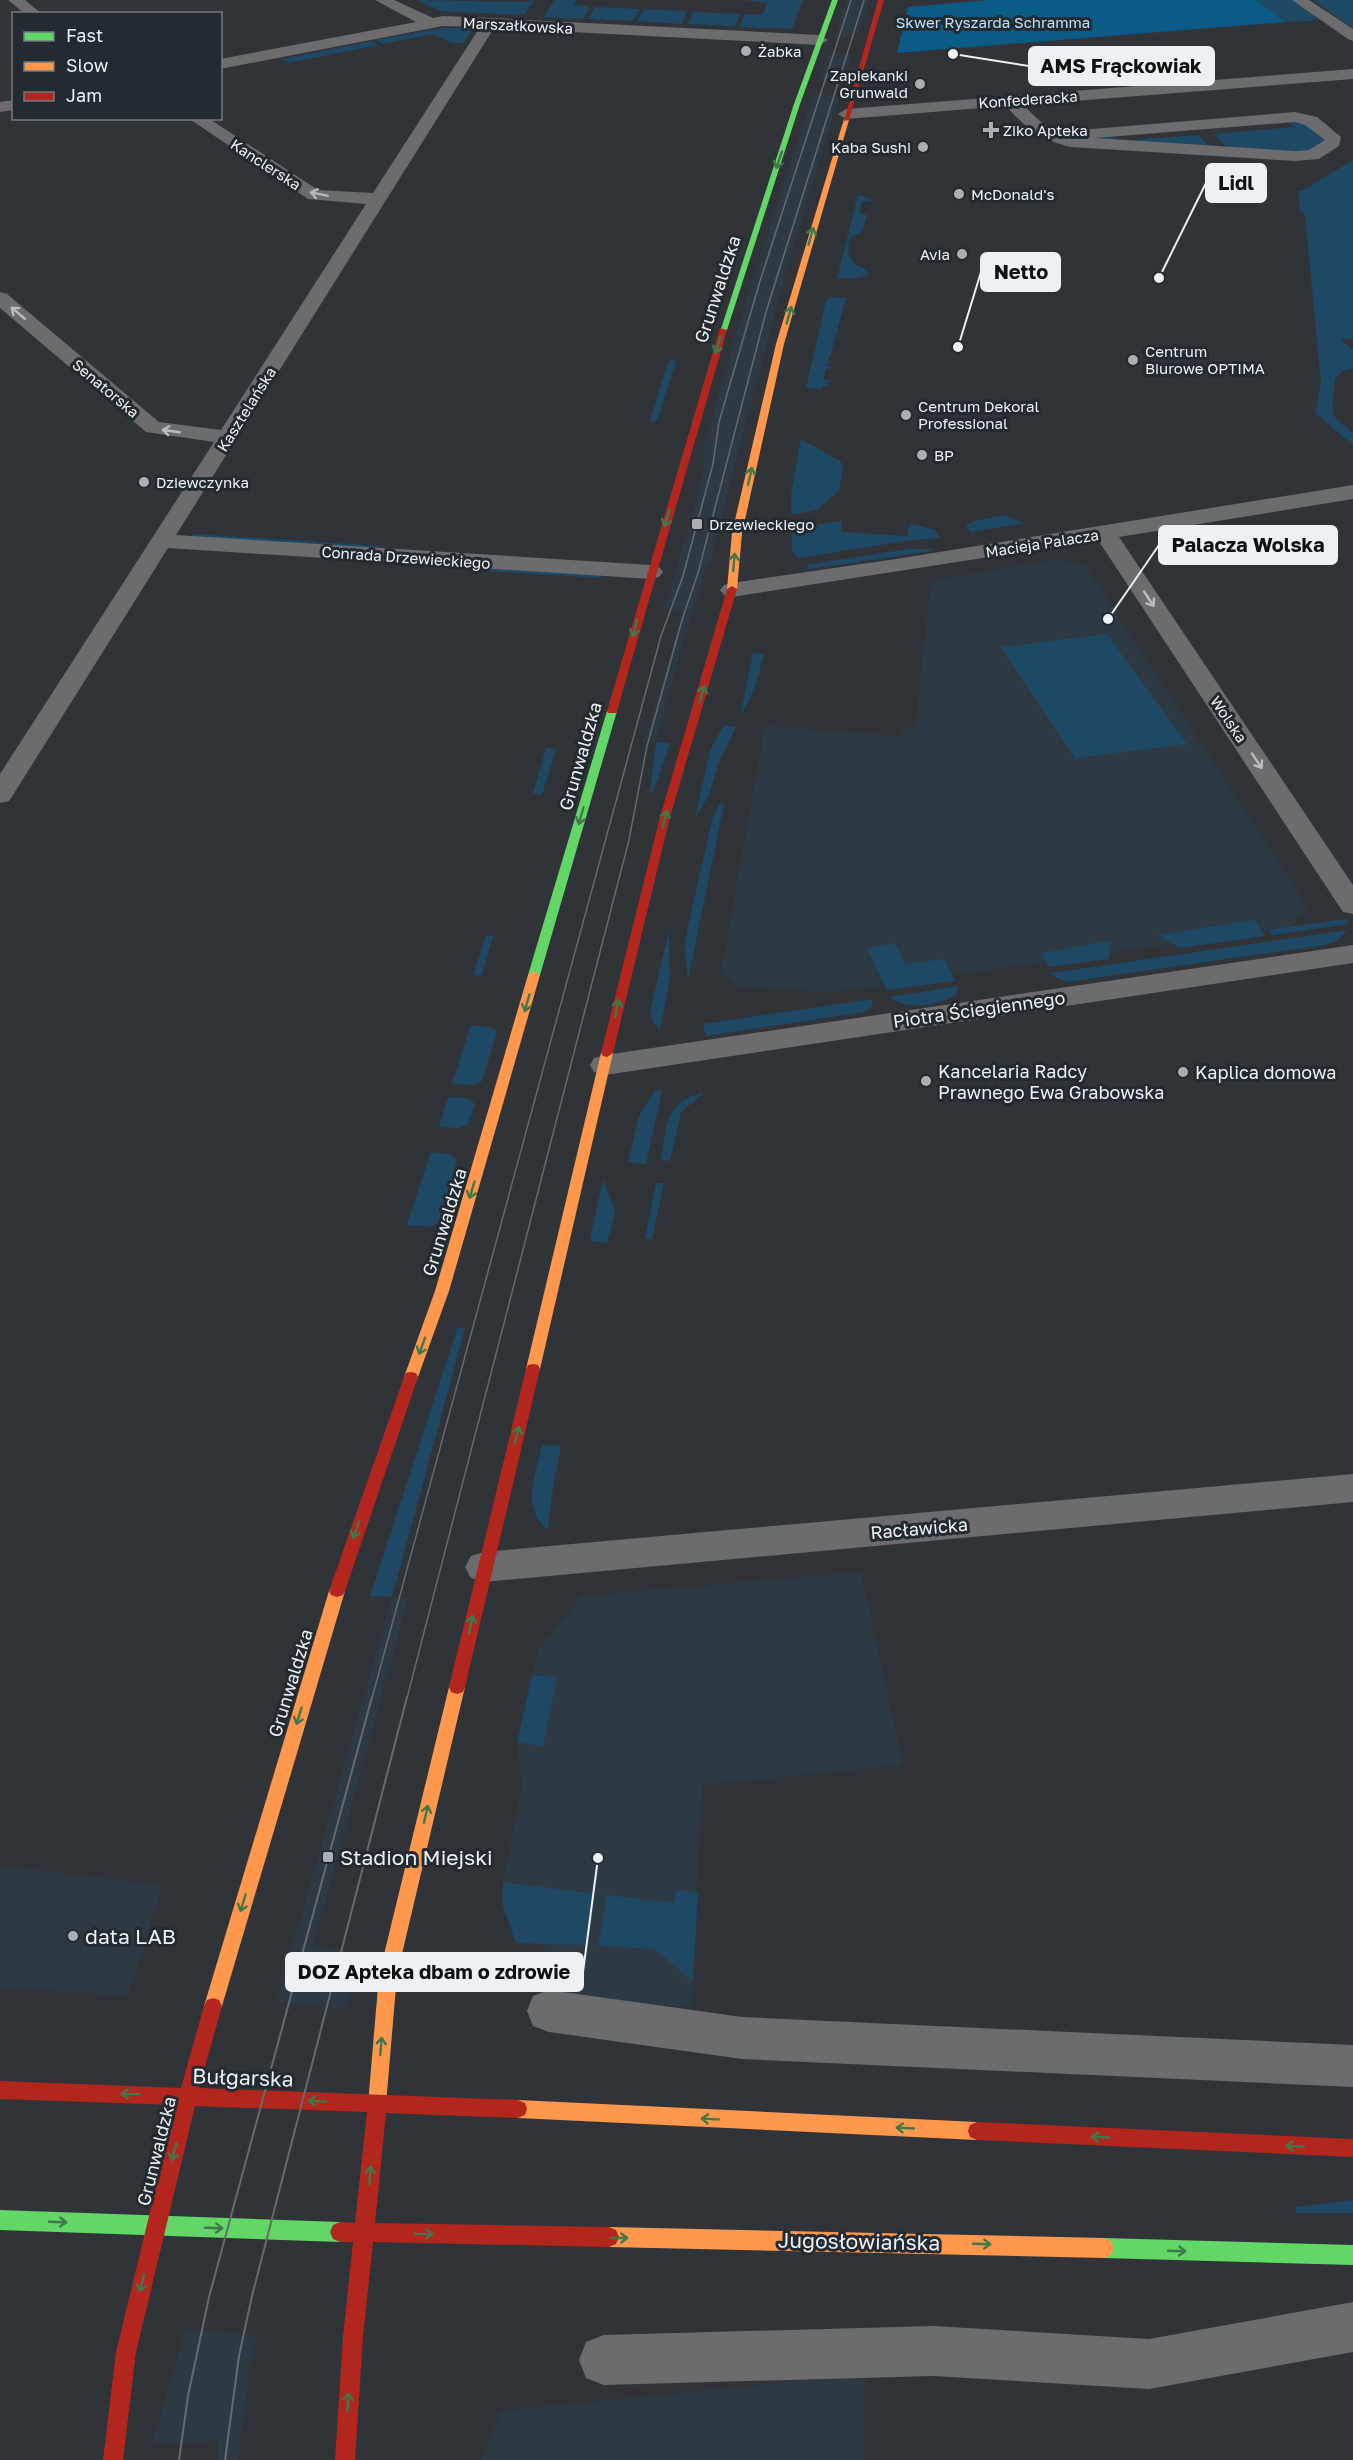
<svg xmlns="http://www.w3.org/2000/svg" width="1353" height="2460" viewBox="0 0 1353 2460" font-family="'Golos Text',sans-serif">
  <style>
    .built { fill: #2d3a44 }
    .green { fill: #1e4864 }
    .forest { fill: #0b5b86 }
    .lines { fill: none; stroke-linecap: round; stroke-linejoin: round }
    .street { fill: #6c6b6d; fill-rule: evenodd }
    .fast { fill: #63d668; fill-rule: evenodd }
    .slow { fill: #ff974d; fill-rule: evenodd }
    .jam { fill: #b3261e; fill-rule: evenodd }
    .tram-far1 { stroke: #676a6b; stroke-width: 1.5 }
    .tram { stroke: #676a6b; stroke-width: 2 }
    .oneway { stroke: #40784a }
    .oneway2 { stroke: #b9bbbf }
    .poi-dot { fill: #aaafb4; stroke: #232b31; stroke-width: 2 }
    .labels { text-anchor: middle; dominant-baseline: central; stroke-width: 6; stroke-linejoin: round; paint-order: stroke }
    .far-park-label { font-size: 15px; fill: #bbe0fc; stroke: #232b31 }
    .far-street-label { font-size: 15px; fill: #ecf1f6; stroke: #232b31 }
    .far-poi-label { font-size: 15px; fill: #ecf1f6; stroke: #232b31; text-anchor: start }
    .street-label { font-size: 18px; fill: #ecf1f6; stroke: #232b31 }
    .poi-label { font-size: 18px; fill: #ecf1f6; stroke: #232b31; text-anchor: start }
    .near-poi-label { font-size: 21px; fill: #ecf1f6; stroke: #232b31; text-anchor: start }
    .near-street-label { font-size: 21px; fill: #ecf1f6; stroke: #232b31 }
    .leader { fill: none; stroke: #ecf1f6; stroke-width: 2 }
    .callout-dot { fill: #ecf1f6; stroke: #232b31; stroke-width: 2 }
    .callout { fill: #ecf1f6; stroke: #ecf1f6; stroke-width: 2 }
    .callout-label { font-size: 20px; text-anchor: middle; font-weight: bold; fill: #111 }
  </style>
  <rect width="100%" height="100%" fill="#303438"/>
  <g class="built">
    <path d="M846 0H870L858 32 850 33 849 36 834 39Z"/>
    <path d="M829 54 851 55 844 81 819 78Z"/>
    <path d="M818 94 839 96 780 293 713 550 712 562H708L679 656 656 742 645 741 683 611 665 609 699 490 706 453 702 452 749 290 813 95Z"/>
    <path d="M1059 559 1086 566 1307 906 1291 927 827 993 736 985 721 973 765 726 900 736 901 728 915 729 930 590 935 580Z"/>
    <path d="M861 1572 903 1765 702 1785 691 2007 539 1999 545 1944 516 1943 503 1906 501 1894 522 1787 517 1742 539 1649 582 1596Z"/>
    <path d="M392 1597 408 1599 313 1946 361 1953 346 2009 277 2002Z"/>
    <path d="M0 1866 163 1885 128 1995 0 1988Z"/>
    <path d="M186 2329 258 2336 249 2372 238 2460H217L218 2441 152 2444Z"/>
    <path d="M865 2375 863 2460H482L501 2411Z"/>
  </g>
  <g class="green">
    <path d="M417 0 527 2 534 0 525 14 519 15 441 11Z"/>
    <path d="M554 0H576L573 5 590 6 583 19 544 17Z"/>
    <path d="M743 0H803L792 29 739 27 745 14 762 15 768 3Z"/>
    <path d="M1256 0H1294L1318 18 1311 21 1285 22Z"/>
    <path d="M1313 0H1353V28Z"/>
    <path d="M595 7 640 9 633 21 588 19Z"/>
    <path d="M644 9 687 11 682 24 637 21Z"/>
    <path d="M693 12 740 14 735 26 688 24Z"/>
    <path d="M443 28H471L472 31 464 43H452L433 34 383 44 376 40Z"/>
    <path d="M372 41 378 45 289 63 283 59Z"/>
    <path d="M1294 121 1306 123 1327 140 1309 153 1232 151 1213 134 1294 127 1289 122Z"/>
    <path d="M1198 135 1210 147 1202 149 1081 140 1111 136 1118 141Z"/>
    <path d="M1353 160V338L1340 340 1353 350V368L1342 371 1335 379 1332 412 1336 419 1353 433V445L1315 413 1321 383 1305 215 1300 211 1298 191H1302Z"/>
    <path d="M858 195 867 197 871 202 862 201 859 214 867 215 862 232 850 238C845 256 850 263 867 270L868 275 856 278 837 279Z"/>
    <path d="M830 297 846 298 831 353 832 357 829 356 828 360 832 362 828 363 827 366 831 367 830 369H826L823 379 831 380V382H823L829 384 827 387 822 386 821 389 806 388 826 301Z"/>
    <path d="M669 360 676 361 657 421H650Z"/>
    <path d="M801 439 840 461 843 466 839 491 817 510 791 515V494Z"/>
    <path d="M1004 515 1025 523 971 532 966 526 974 521Z"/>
    <path d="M840 521 842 522 841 532 907 536 909 525 913 524 935 530 940 538 912 540 799 558 792 552V529Z"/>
    <path d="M194 534 380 546 379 549 192 537Z"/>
    <path d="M908 549H934L926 552 809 569 806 565Z"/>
    <path d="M410 563 600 575V578L408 566Z"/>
    <path d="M1107 634 1187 744 1075 758 1001 647Z"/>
    <path d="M753 653 764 654 753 693 740 717Z"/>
    <path d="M724 725 736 727 718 764 709 795 695 818 710 750Z"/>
    <path d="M656 742 670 743 653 793H650Z"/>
    <path d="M546 748 556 749 542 795 533 794Z"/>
    <path d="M719 804H724L688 980 685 947 687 931 712 820Z"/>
    <path d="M1347 919 1348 924 1272 935 1269 930Z"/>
    <path d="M1255 920 1265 936 1181 948 1157 935Z"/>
    <path d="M669 930 670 979 660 1030 654 1024 650 1012Z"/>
    <path d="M1347 930 1337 941 1325 945 1067 982 1055 977 1051 973Z"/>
    <path d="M486 935 493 936 481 976 473 975Z"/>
    <path d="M1111 941 1109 959 1049 967 1041 953Z"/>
    <path d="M895 943 905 964 944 959 955 981 887 990 867 948Z"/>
    <path d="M958 986 956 995C939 1006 906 1011 890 997Z"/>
    <path d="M873 999 872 1006 865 1012 706 1036 703 1024Z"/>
    <path d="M471 1025 491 1027 497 1032 482 1081 473 1085 452 1084Z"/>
    <path d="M655 1090 662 1091 646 1164 628 1162 639 1116Z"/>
    <path d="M704 1093 681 1112 670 1161 661 1160C667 1126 665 1101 704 1093Z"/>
    <path d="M448 1097 467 1098 475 1104 468 1124 459 1128 439 1127Z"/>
    <path d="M431 1152 450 1154 457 1160 439 1222 429 1227 407 1225Z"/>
    <path d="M603 1180 615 1211 607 1243 594 1242 590 1239Z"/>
    <path d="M656 1183H664L652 1239H645Z"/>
    <path d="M458 1327 465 1328 392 1597 370 1596Z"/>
    <path d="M542 1445 561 1446 552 1494 548 1530C520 1507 536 1476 542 1445Z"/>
    <path d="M532 1675 557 1677 543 1746 517 1742Z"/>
    <path d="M503 1882 595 1894 585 1945 516 1943 503 1906Z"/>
    <path d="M677 1890 698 1892 693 1981 655 1949 598 1946 607 1895 674 1903Z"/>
    <path d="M1353 2200V2213H1297L1295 2207Z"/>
  </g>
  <path class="forest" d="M990 0H1256L1285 22 897 53 908 7Z"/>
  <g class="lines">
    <g class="street">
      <path d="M8 0H25L42 14H25Z"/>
      <path d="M375 0H394L433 18 443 16 490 18 820 35 828 40 820 45 494 28 176 535 651 565 659 567 663 572 659 577 651 579 168 548 13 795 9 801 0 803V774L214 442 146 432 0 308V292L7 294 159 422 221 430 366 204 308 199 188 118H208L318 190 373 193 480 27 443 26 220 69V59L416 22Z"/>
      <path d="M1292 0H1309L1353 29V41L1348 39Z"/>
      <path d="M1353 69V79L1023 105 1042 123 1056 132 1295 112 1317 117 1341 137 1339 146 1319 159 1295 161 1070 147C1039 139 1027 129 1006 106L846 119 838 114 846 109ZM1295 122 1305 125 1325 140 1309 150 1295 151 1095 138Z"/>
      <path d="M14 100V110L0 112V102Z"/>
      <path d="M1353 485V499L1119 537 1353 885V914L1343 912 1339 906 1098 540 732 597 724 595 720 590 724 585 732 583 896 559Z"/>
      <path d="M1353 945V963L605 1075 594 1072 590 1065 594 1058 605 1055Z"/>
      <path d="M1353 1474V1502L484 1582 471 1578 465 1567 471 1556 484 1552Z"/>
      <path d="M549 1990 742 2017 1353 2045V2087L742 2059 549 2032 533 2026 527 2011 533 1996Z"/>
      <path d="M1353 2302V2352L1149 2389 933 2376 604 2385 586 2378 579 2360 586 2342 604 2335 933 2326 1149 2339Z"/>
    </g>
    <g class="fast">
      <path d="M832 0H838L800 104 727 330 720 332 794 104Z"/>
      <path d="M612 708 617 711 540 975 534 979 530 978 528 975 607 711Z"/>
      <path d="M0 2210 340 2222 347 2225 350 2232 347 2239 340 2242 0 2230Z"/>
      <path d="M1104 2238 1353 2245V2265L1104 2258 1097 2255 1094 2248 1097 2241Z"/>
    </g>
    <g class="slow">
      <path d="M844 119 849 120 784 344 742 533 737 589 732 592 727 589 732 533 776 344Z"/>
      <path d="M534 971 540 975 449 1291 418 1377 416 1381H406L404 1377 435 1291 528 975Z"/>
      <path d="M607 1049 613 1053 540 1369 538 1373H528L526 1369 601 1053Z"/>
      <path d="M337 1585 343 1587 345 1591 222 2006 219 2012 213 2014 207 2012 204 2006 329 1591 331 1587Z"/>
      <path d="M457 1680 463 1682 465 1687 397 1975 386 2104 384 2110 377 2113 370 2110 368 2104 379 1975 449 1687 451 1682Z"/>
      <path d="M518 2100 977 2122 984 2125 986 2131 984 2137 977 2140 518 2118 511 2115 509 2109 511 2103Z"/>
      <path d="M609 2227 1104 2238 1111 2241 1114 2248 1111 2255 1104 2258 609 2247 602 2244 599 2237 602 2230Z"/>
    </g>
    <g class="jam">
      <path d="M878 0H884L849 120 844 121Z"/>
      <path d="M720 328 727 330 617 711 616 713H608L607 711Z"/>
      <path d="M732 586 737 589 670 817 613 1053 607 1057 603 1056 601 1053 660 817 727 589Z"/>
      <path d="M533 1364 538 1365 540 1369 465 1687 463 1692 457 1694 451 1692 449 1687 526 1369 528 1365Z"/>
      <path d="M411 1372 416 1373 418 1377 345 1591 343 1595 337 1597 331 1595 329 1591 404 1377 406 1373Z"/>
      <path d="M213 1998 219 2000 222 2006 199 2088 518 2100 525 2103 527 2109 525 2115 518 2118 386 2113 375 2223 609 2227 616 2230 619 2237 616 2244 609 2247 373 2242 363 2337 355 2460H335L343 2337 353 2242H340L333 2239 330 2232 333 2225 340 2222 355 2223 367 2112 195 2106 136 2352 123 2460H103L116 2352 176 2105 0 2099V2081L181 2088 204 2006 207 2000Z"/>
      <path d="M977 2122 1353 2139V2157L977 2140 970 2137 968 2131 970 2125Z"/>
    </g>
    <g class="tram-far1">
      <path d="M372 1698 661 636 683 576 713 464 719 422 760 281 851 0"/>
      <path d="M407 1698 629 840 647 746 682 620 698 573 766 312 864 0"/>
    </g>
    <g class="tram">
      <path d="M179 2460 188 2396 209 2297 372 1697"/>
      <path d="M225 2460 239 2356 252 2296 407 1697"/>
    </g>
  </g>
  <defs><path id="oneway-shaft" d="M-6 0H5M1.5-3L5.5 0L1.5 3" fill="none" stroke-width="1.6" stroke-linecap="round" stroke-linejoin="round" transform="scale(1.5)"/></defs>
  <g class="oneway">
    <use href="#oneway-shaft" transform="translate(779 160) rotate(109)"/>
    <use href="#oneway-shaft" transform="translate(811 236) rotate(-74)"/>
    <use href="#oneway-shaft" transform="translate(789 315) rotate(-74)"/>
    <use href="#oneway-shaft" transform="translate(718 345) rotate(107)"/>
    <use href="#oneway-shaft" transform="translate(750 476) rotate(-77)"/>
    <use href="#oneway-shaft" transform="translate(667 518) rotate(107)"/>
    <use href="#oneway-shaft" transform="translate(734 562) rotate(-85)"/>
    <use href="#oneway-shaft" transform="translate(635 628) rotate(105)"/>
    <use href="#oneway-shaft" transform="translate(702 694) rotate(-73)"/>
    <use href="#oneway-shaft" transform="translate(581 816) rotate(106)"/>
    <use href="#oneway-shaft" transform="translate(665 819) rotate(-75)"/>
    <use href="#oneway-shaft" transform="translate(527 1003) rotate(106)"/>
    <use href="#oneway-shaft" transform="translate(617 1008) rotate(-78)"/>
    <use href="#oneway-shaft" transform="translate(472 1190) rotate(107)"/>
    <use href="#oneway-shaft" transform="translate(422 1346) rotate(110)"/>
    <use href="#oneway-shaft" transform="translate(517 1435) rotate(-76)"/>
    <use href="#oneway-shaft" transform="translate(356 1530) rotate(109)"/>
    <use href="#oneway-shaft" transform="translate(471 1624) rotate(-77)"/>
    <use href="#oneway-shaft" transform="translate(299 1716) rotate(107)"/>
    <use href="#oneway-shaft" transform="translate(426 1814) rotate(-77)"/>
    <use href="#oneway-shaft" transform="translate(243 1903) rotate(107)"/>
    <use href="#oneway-shaft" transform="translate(381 2046) rotate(-85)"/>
    <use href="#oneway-shaft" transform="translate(130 2094) rotate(-179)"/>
    <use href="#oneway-shaft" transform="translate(317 2101) rotate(-177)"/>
    <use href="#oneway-shaft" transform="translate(710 2119) rotate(-177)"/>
    <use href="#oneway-shaft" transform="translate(905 2128) rotate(-177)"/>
    <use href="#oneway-shaft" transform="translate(1100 2137) rotate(-177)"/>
    <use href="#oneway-shaft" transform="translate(1295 2146) rotate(-177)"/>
    <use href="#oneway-shaft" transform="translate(174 2152) rotate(104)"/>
    <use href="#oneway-shaft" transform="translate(370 2175) rotate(-85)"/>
    <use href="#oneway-shaft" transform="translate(58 2222) rotate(2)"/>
    <use href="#oneway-shaft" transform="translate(214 2228) rotate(2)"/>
    <use href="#oneway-shaft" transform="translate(424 2234) rotate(1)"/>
    <use href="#oneway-shaft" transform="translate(619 2238)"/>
    <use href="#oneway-shaft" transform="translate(982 2244) rotate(2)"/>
    <use href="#oneway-shaft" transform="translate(1177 2251) rotate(2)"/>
    <use href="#oneway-shaft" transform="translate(142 2283) rotate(103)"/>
    <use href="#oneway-shaft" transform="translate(348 2402) rotate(-86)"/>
  </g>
  <g class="oneway2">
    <use href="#oneway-shaft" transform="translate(319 194) rotate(-168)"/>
    <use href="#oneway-shaft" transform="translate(18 313) rotate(-140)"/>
    <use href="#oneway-shaft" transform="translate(171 431) rotate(-172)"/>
    <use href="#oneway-shaft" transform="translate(1149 599) rotate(56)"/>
    <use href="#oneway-shaft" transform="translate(1257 761) rotate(56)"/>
  </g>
  <g class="poi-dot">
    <circle cx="746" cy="51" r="6"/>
    <circle cx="920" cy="84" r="6"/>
    <path d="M988 121h6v6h6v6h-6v6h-6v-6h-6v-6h6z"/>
    <circle cx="923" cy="147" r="6"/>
    <circle cx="959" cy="194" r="6"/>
    <circle cx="962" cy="254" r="6"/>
    <circle cx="1133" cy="360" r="6"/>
    <circle cx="906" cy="415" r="6"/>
    <circle cx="922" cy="455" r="6"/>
    <circle cx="144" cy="482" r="6"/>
    <rect x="691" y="518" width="12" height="12" rx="3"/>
    <circle cx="1183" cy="1072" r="6"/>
    <circle cx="926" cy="1081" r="6"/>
    <rect x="322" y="1851" width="12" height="12" rx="3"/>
    <circle cx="73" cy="1936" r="6"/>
  </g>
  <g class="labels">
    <g class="far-park-label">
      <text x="993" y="22">Skwer Ryszarda Schramma</text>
    </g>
    <g class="far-street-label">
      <text transform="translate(518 25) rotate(3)">Marszałkowska</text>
      <text transform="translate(1028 99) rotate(-4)">Konfederacka</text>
      <text transform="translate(266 164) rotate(33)">Kanclerska</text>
      <text transform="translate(106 388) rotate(40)">Senatorska</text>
      <text transform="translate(246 409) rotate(-58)">Kasztelańska</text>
      <text transform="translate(1042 543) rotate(-9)">Macieja Palacza</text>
      <text transform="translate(406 557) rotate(4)">Conrada Drzewieckiego</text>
      <text transform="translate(1229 719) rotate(56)">Wolska</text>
    </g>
    <g class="far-poi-label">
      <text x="758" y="51">Żabka</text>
      <text x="908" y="75" text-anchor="end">Zapiekanki<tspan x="908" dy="17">Grunwald</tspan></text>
      <text x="1003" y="130">Ziko Apteka</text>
      <text x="911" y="147" text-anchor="end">Kaba Sushi</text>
      <text x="971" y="194">McDonald's</text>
      <text x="950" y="254" text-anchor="end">Avia</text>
      <text x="1145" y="351">Centrum<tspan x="1145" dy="17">Biurowe OPTIMA</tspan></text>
      <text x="918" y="406">Centrum Dekoral<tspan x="918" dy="17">Professional</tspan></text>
      <text x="934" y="455">BP</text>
      <text x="156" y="482">Dziewczynka</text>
      <text x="709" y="524">Drzewieckiego</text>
    </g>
    <g class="street-label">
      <text transform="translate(717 289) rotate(-72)">Grunwaldzka</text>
      <text transform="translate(580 756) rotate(-74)">Grunwaldzka</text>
      <text transform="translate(979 1009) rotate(-8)">Piotra Ściegiennego</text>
      <text transform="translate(444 1222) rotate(-73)">Grunwaldzka</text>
      <text transform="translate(919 1528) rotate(-5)">Racławicka</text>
      <text transform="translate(290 1683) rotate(-73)">Grunwaldzka</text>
      <text transform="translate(156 2151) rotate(-76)">Grunwaldzka</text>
    </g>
    <g class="poi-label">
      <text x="938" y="1071">Kancelaria Radcy<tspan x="938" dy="21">Prawnego Ewa Grabowska</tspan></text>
      <text x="1195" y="1072">Kaplica domowa</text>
    </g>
    <g class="near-poi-label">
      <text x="340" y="1857">Stadion Miejski</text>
      <text x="85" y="1936">data LAB</text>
    </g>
    <g class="near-street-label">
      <text transform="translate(243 2077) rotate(2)">Bułgarska</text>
      <text transform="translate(859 2241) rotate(1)">Jugosłowiańska</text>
    </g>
  </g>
  <path class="leader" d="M953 54L1029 66M1159 278L1206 183M958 347L981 272M1108 619L1159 545M598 1858L583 1972"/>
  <g class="callout-dot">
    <circle cx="953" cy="54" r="6"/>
    <circle cx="1159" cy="278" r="6"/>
    <circle cx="958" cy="347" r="6"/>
    <circle cx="1108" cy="619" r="6"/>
    <circle cx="598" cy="1858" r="6"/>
  </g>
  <g class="callout">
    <rect x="1029" y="47" width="185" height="38" rx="6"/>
    <rect x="1206" y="164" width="60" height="38" rx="6"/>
    <rect x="981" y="253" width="79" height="38" rx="6"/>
    <rect x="1159" y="526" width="178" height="38" rx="6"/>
    <rect x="286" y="1953" width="297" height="38" rx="6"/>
  </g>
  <g class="callout-label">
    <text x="1121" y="73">AMS Frąckowiak</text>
    <text x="1236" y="190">Lidl</text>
    <text x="1021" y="279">Netto</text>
    <text x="1248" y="552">Palacza Wolska</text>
    <text x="434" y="1979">DOZ Apteka dbam o zdrowie</text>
  </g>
  <rect x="12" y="12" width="210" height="108" fill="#232b31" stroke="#737a80" stroke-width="1.5"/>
  <rect x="24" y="32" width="30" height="9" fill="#63d668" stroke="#737a80" stroke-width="1.5"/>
  <text x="66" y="42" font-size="18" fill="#ecf1f6">Fast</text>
  <rect x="24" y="62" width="30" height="9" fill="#ff974d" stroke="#737a80" stroke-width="1.5"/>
  <text x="66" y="72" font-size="18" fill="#ecf1f6">Slow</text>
  <rect x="24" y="92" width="30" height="9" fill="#b3261e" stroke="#737a80" stroke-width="1.5"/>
  <text x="66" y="102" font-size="18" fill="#ecf1f6">Jam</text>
</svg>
